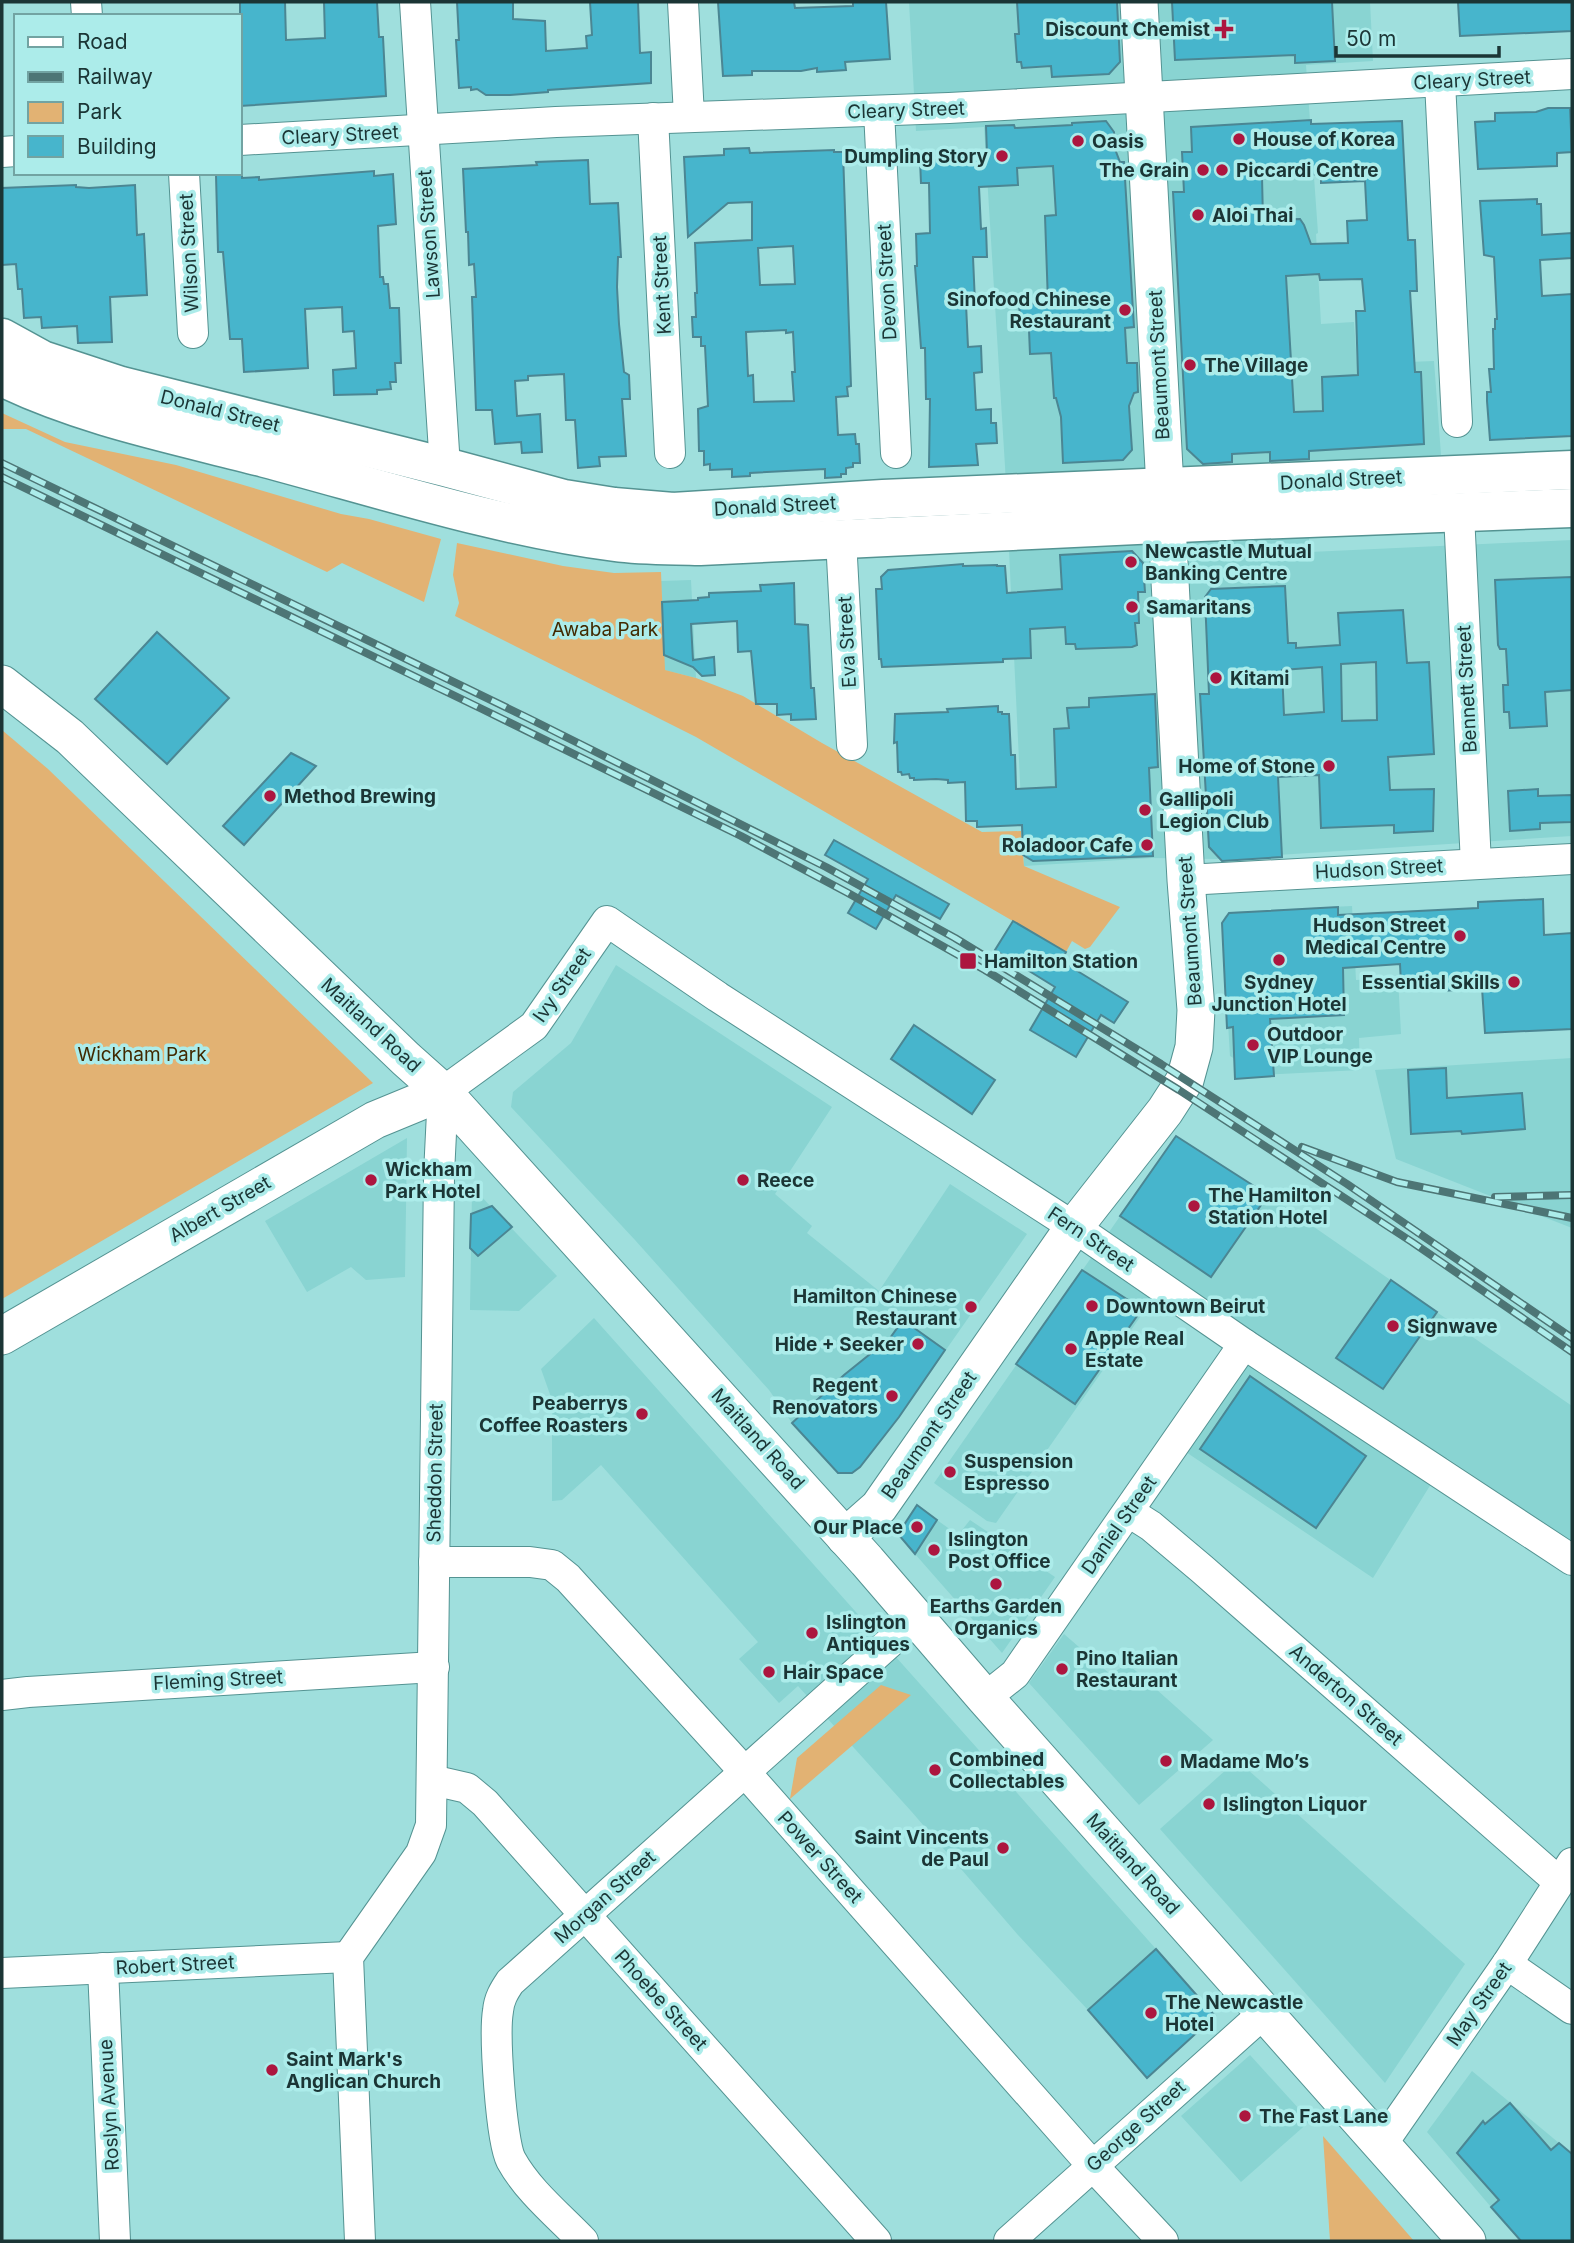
<svg xmlns="http://www.w3.org/2000/svg" width="1574" height="2243" viewBox="0 0 1574 2243" font-family="Inter,sans-serif">
  <style>
    .built { fill: #89d4d2 }
    .green { fill: #e2b273 }
    .building { fill: #47b5cc; stroke: #4b8693; stroke-width: 2; fill-rule: evenodd }
    .lines { fill: none; stroke-linecap: round; stroke-linejoin: round }
    .minor-casing { stroke: #549392; stroke-width: 32 }
    .major-casing { stroke: #549392; stroke-width: 39 }
    .highway-casing { stroke: #549392; stroke-width: 41 }
    .minor { stroke: #fff; stroke-width: 30 }
    .major { stroke: #fff; stroke-width: 37 }
    .highway { stroke: #fff; stroke-width: 38 }
    .rail-casing { stroke: #4d7575; stroke-width: 8 }
    .rail { stroke: #acecea; stroke-width: 5; stroke-dasharray: 16; stroke-linecap: butt }
    .poi-dot { fill: #ac163f; stroke: #acecea; stroke-width: 2.5 }
    .labels { text-anchor: middle; dominant-baseline: central; stroke-width: 7; stroke-linejoin: round; paint-order: stroke }
    .poi-label { font-size: 19px; font-weight: bold; fill: #1b3535; stroke: #acecea; text-anchor: start }
    .street-label { font-size: 19px; fill: #1b3535; stroke: #acecea }
    .park-label { font-size: 19px; fill: #412900; stroke: #acecea }
  </style>
  <rect width="100%" height="100%" fill="#9fdfdd"/>
  <g class="built">
    <path d="M909 2H1370L1373 61 1306 65 1318 233 1316 234 1321 324 1354 322 1357 364 1434 361 1441 455 1303 463 1310 552 1572 540V836L1216 859 1152 858 1024 866 1005 466 984 127 916 131Z"/>
    <path d="M691 580 696 678 664 670 661 581Z"/>
    <path d="M1352 906 1356 980 1398 978 1401 1034 1359 1038 1360 1070 1261 1075 1230 1056 1222 923 1225 916 1232 912Z"/>
    <path d="M616 965 832 1107 775 1194 812 1226 807 1233 879 1291 950 1184 1027 1234 899 1417 858 1469 852 1473H840L834 1470 792 1423 769 1390 635 1240 511 1107 513 1092 571 1043Z"/>
    <path d="M1572 1058V1228L1396 1159 1375 1070Z"/>
    <path d="M1176 1136 1268 1195 1572 1406V1542L1447 1458 1373 1578 1180 1448 1252 1351 1159 1290 996 1523 987 1521 934 1483Z"/>
    <path d="M407 1138 405 1277 366 1280 351 1267 307 1292 265 1221Z"/>
    <path d="M472 1192H477L557 1276 519 1311 470 1310Z"/>
    <path d="M594 1318 1156 1949 1088 2010 1018 1935 911 1811 798 1686 779 1703 739 1659 758 1642 601 1465 562 1500 552 1501V1400L541 1369Z"/>
    <path d="M937 1520 958 1535 970 1520 1055 1577 1002 1653 915 1554Z"/>
    <path d="M1064 1634 1110 1674 1128 1664 1213 1740 1139 1805 1029 1683Z"/>
    <path d="M1237 1760 1465 1964 1385 2083 1160 1829Z"/>
    <path d="M1250 2055 1310 2121 1241 2182 1181 2116Z"/>
    <path d="M1472 2071 1559 2143 1491 2207 1427 2132Z"/>
  </g>
  <g class="green">
    <path d="M2 413 65 442 176 465 341 514 369 519 441 539 424 602 342 563 327 572 26 429H2Z"/>
    <path d="M457 543 563 566 614 573 661 572 665 670 696 678 743 696 822 743 982 832 1021 831 1024 866 1120 907 1090 947 1085 949 1072 941 1066 952 696 737 455 616 459 603 453 575Z"/>
    <path d="M2 730 48 769 373 1083 2 1299Z"/>
    <path d="M881 1685 911 1695 790 1799 797 1758Z"/>
    <path d="M1323 2136 1414 2241H1330Z"/>
  </g>
  <g class="building">
    <path d="M240 2H285L286 40 325 38 324 2H377L379 37H383L386 96 240 106Z"/>
    <path d="M457 2H513V19L545 21 546 51 587 48 586 36 592 35 590 2H638L640 53 651 52V83L548 90V92L510 95H486L477 89 471 90V87L459 88 456 40H459Z"/>
    <path d="M718 2H794L795 8 853 6V2H886L890 59 845 62 846 70 817 72V68L801 71H752V75L723 76Z"/>
    <path d="M1017 2H1117L1120 62 1109 74 1052 77 1051 66 1022 68 1021 62H1017L1015 34H1019Z"/>
    <path d="M1172 2H1332L1335 61 1295 63V55L1175 60Z"/>
    <path d="M1458 2H1572V31L1460 36Z"/>
    <path d="M1548 108H1570L1572 152 1557 153V166L1478 169 1475 122 1495 121V113L1536 112Z"/>
    <path d="M1311 120V124L1402 121 1408 240H1415L1417 291H1410L1415 372H1421L1424 444 1309 451V459L1270 461V452L1232 454V462L1203 464 1187 449 1173 192H1184L1182 152H1192L1191 127ZM1321 174V183L1365 181 1367 220 1347 221 1348 243 1311 244 1304 225 1300 219 1263 220 1262 177ZM1319 274 1320 280 1362 279 1365 311H1356L1358 375 1322 377 1323 411 1294 412 1286 276Z"/>
    <path d="M1106 121 1114 132 1115 149 1120 162H1124L1134 327 1125 328 1127 363H1137L1138 392 1134 393 1129 406 1132 450 1123 460 1063 463 1061 417 1056 398H1054L1051 353 1030 354 1029 330H1021L1019 304 1048 303 1045 216 1056 215 1053 166 1017 168 1018 185 979 187 981 229 986 228 987 257H973L975 303 966 304 968 347 981 346 982 372 974 373 976 410 991 409V423H996L997 443 976 444 978 465 929 467 930 399H926L925 348H921L915 266H917L916 234 930 233 929 183H921L920 160 942 159V156L987 154 986 126 1014 125 1015 128 1072 125V123Z"/>
    <path d="M749 148 750 153 834 150V152H843L851 386 847 387 848 396 836 397 838 435 855 434 856 444H859L860 463H853V467L846 468V474H841V477L825 478V469L750 473V476L732 477V469L710 470V464L704 465V451H699L698 409 708 406 705 346H701V337H693L692 317H696L695 293H697L695 243 752 240V202L728 203 688 237 684 157 724 155V149ZM793 246 795 284 760 285 758 248ZM786 330V333L793 332 795 372H792L794 401 754 402 753 375 748 376 746 332Z"/>
    <path d="M588 160 590 204 618 203 621 257H618L617 287 619 324 624 372 629 375 630 399H622L626 456 599 457 600 466 578 468 575 420H566L564 374 528 376V380L515 381 517 416 540 414 542 452 522 453 521 442 495 444 492 410H476L472 297H476L474 264 469 265 468 232H466L463 169 537 165 536 162Z"/>
    <path d="M374 171V176L393 174 396 224 378 226 380 277H383L384 284H388L390 308H399L401 363H395L396 382H390L391 389 377 390V394L334 395 333 370 356 368 354 331 343 332 342 307 305 309 308 368 244 372 242 339H230L223 252H218L216 175 242 174V178L259 177V180Z"/>
    <path d="M76 185V187L89 188 135 185 137 235 144 234 147 295 110 297 112 342 78 343 77 326 42 328 41 317 24 318 22 289H18L16 264 2 265V188Z"/>
    <path d="M1537 199V204H1541L1542 235 1572 233V258L1540 260 1542 296 1572 294V436L1490 440 1487 401V392H1491L1489 369H1494L1493 329H1495V319H1497L1494 257 1484 255 1480 201Z"/>
    <path d="M1132 551 1143 563 1145 592H1138L1139 623H1135L1137 645 1132 647 1076 649 1075 644H1066L1065 627 1030 629 1031 658 1003 659V662L882 667 881 659H879L876 589H882L881 577 888 570 963 564V566L997 565V566H1005L1007 593 1062 589 1060 555Z"/>
    <path d="M1572 577V690L1545 692 1547 726 1510 728 1509 712H1504L1503 685H1508L1506 649H1500L1498 645 1495 580Z"/>
    <path d="M794 583 795 624 808 625 811 688H814L816 719 791 720V714L777 715V704H756L751 651 738 652 737 621 691 624 693 660 714 657 715 675 702 676 693 667 664 655 662 602 698 600V598L709 597V593L761 591 760 585Z"/>
    <path d="M1285 586 1288 643H1296V648L1340 645 1338 613 1403 610 1407 663 1429 662 1434 754 1388 757 1390 790 1434 789 1433 831 1394 833V825L1321 828 1319 775 1278 777 1282 857 1222 861 1209 847 1200 694H1209L1205 597 1211 589ZM1376 662 1377 720 1342 721 1341 664ZM1322 667 1324 712 1284 715 1282 670Z"/>
    <path d="M157 632 229 698 167 764 95 699Z"/>
    <path d="M1155 694 1158 767 1149 768 1153 856 1033 861 1023 855 1022 825 977 827V821H966L965 782 948 783V780L936 779 914 780V778H910L909 774 902 775 901 772H898L897 742 894 743 895 714 948 712 947 709 998 706V712H1002V714H1009L1011 755H1015L1016 789 1056 787 1054 729 1069 728 1067 708 1089 707V698Z"/>
    <path d="M291 753 316 766 244 845 223 826Z"/>
    <path d="M1538 789V796L1572 795V822L1540 823V829L1510 831 1508 791Z"/>
    <path d="M834 840 949 904 940 919 896 895 876 929 848 913 868 879 825 855Z"/>
    <path d="M1543 899 1544 935 1572 933V1029L1485 1033 1482 988 1443 991 1442 986 1423 988V982L1401 984 1400 964 1343 968 1344 1015 1270 1019 1274 1076 1235 1079 1233 1027 1227 1028 1222 923 1229 913 1338 907V915L1478 908V902Z"/>
    <path d="M1013 921 1066 952 1061 961 1128 1002 1114 1023 1101 1015 1076 1057 1030 1030 1055 987 995 950Z"/>
    <path d="M914 1025 995 1080 972 1114 891 1059Z"/>
    <path d="M1446 1068 1447 1098 1522 1093 1525 1129 1462 1134 1461 1131 1411 1134 1408 1070Z"/>
    <path d="M1176 1136 1268 1195 1211 1277 1120 1216Z"/>
    <path d="M492 1206 512 1227 478 1256 470 1248 471 1214Z"/>
    <path d="M1082 1270 1142 1309 1075 1404 1016 1364Z"/>
    <path d="M1391 1280 1437 1312 1383 1389 1336 1358Z"/>
    <path d="M903 1320 945 1350 899 1417 860 1467 852 1473H838L792 1423 844 1375 890 1338Z"/>
    <path d="M1250 1376 1366 1456 1316 1528 1200 1449Z"/>
    <path d="M917 1505 937 1520 915 1554 898 1534Z"/>
    <path d="M1156 1949 1215 2016 1147 2078 1088 2010Z"/>
    <path d="M1510 2103 1551 2150 1559 2143 1572 2154V2241H1521L1491 2207 1499 2200 1457 2153 1483 2121 1485 2124Z"/>
  </g>
  <g class="lines">
    <defs>
      <g id="minor">
        <path d="M86 2 87 16"/>
        <path d="M415 2 445 467"/>
        <path d="M683 2 689 116"/>
        <path d="M1440 82 1457 422"/>
        <path d="M879 111 896 453"/>
        <path d="M653 118 670 453"/>
        <path d="M240 140 556 122 949 108 1572 74"/>
        <path d="M2 152 16 151"/>
        <path d="M184 173 193 333"/>
        <path d="M1459 514 1476 864"/>
        <path d="M841 539 852 745"/>
        <path d="M1186 880 1572 859"/>
        <path d="M1129 1512 1151 1526 1202 1569 1559 1882"/>
        <path d="M434 1562H530L552 1565 568 1578 744 1771 1092 2165 1163 2241"/>
        <path d="M2 1695 28 1692 434 1667"/>
        <path d="M985 1698 1015 1674 1244 1344"/>
        <path d="M432 1780 467 1788 485 1803 876 2241"/>
        <path d="M1507 1964 1572 2009"/>
        <path d="M103 1968 115 2241"/>
        <path d="M2 1973 348 1957"/>
        <path d="M1382 2144 1507 1964 1572 1863"/>
        <path d="M360 2241 348 1957 421 1853 431 1825 439 1174 443 1092 534 1026 607 921 718 997 1074 1227 1244 1344 1572 1560"/>
        <path d="M583 2241C559 2216 528 2191 511 2160 501 2141 494 2034 498 2011 499 1999 504 1991 510 1982L917 1618"/>
        <path d="M1009 2241 1265 2012"/>
      </g>
      <g id="major">
        <path d="M2 684 70 737 406 1059 443 1092 867 1561 985 1698 1467 2241"/>
        <path d="M2 1336 375 1120 443 1092"/>
        <path d="M845 1537 879 1507 1074 1227 1165 1111 1185 1080 1194 1047 1196 1010 1186 880 1139 2"/>
      </g>
      <g id="highway">
        <path d="M2 338 42 360 121 386 445 467 564 499 614 507 673 512 883 499 1572 470"/>
        <path d="M2 377C84 417 177 435 265 458 378 488 499 527 615 542 643 546 672 545 700 546L1200 522 1572 508"/>
      </g>
    </defs>
    <use href="#minor" class="minor-casing"/>
    <use href="#major" class="major-casing"/>
    <use href="#highway" class="highway-casing"/>
    <use href="#minor" class="minor"/>
    <use href="#major" class="major"/>
    <use href="#highway" class="highway"/>
    <defs>
      <g id="rail">
        <path d="M2 463 530 719 826 867 955 938 1161 1064 1347 1184 1572 1338"/>
        <path d="M2 477 482 709 741 836 848 893 985 970 1179 1090 1412 1242 1572 1352"/>
        <path d="M1302 1147 1397 1182 1572 1218"/>
        <path d="M1495 1197 1572 1195"/>
      </g>
    </defs>
    <use href="#rail" class="rail-casing"/>
    <use href="#rail" class="rail"/>
  </g>
  <g class="poi-dot">
    <path d="M1220.5 18.5h7v7h7v7h-7v7h-7v-7h-7v-7h7z"/>
    <circle cx="1239" cy="139" r="7"/>
    <circle cx="1078" cy="141" r="7"/>
    <circle cx="1002" cy="156" r="7"/>
    <circle cx="1203" cy="170" r="7"/>
    <circle cx="1222" cy="170" r="7"/>
    <circle cx="1198" cy="215" r="7"/>
    <circle cx="1125" cy="310" r="7"/>
    <circle cx="1190" cy="365" r="7"/>
    <circle cx="1131" cy="562" r="7"/>
    <circle cx="1132" cy="607" r="7"/>
    <circle cx="1216" cy="678" r="7"/>
    <circle cx="1329" cy="766" r="7"/>
    <circle cx="270" cy="796" r="7"/>
    <circle cx="1145" cy="810" r="7"/>
    <circle cx="1147" cy="845" r="7"/>
    <circle cx="1460" cy="936" r="7"/>
    <circle cx="1279" cy="960" r="7"/>
    <rect x="959" y="952" width="18" height="18" rx="3.5"/>
    <circle cx="1514" cy="982" r="7"/>
    <circle cx="1253" cy="1045" r="7"/>
    <circle cx="371" cy="1180" r="7"/>
    <circle cx="743" cy="1180" r="7"/>
    <circle cx="1194" cy="1206" r="7"/>
    <circle cx="1092" cy="1306" r="7"/>
    <circle cx="971" cy="1307" r="7"/>
    <circle cx="1393" cy="1326" r="7"/>
    <circle cx="918" cy="1344" r="7"/>
    <circle cx="1071" cy="1349" r="7"/>
    <circle cx="892" cy="1396" r="7"/>
    <circle cx="642" cy="1414" r="7"/>
    <circle cx="950" cy="1472" r="7"/>
    <circle cx="917" cy="1527" r="7"/>
    <circle cx="934" cy="1550" r="7"/>
    <circle cx="996" cy="1584" r="7"/>
    <circle cx="812" cy="1633" r="7"/>
    <circle cx="1062" cy="1669" r="7"/>
    <circle cx="769" cy="1672" r="7"/>
    <circle cx="1166" cy="1761" r="7"/>
    <circle cx="935" cy="1770" r="7"/>
    <circle cx="1209" cy="1804" r="7"/>
    <circle cx="1003" cy="1848" r="7"/>
    <circle cx="1151" cy="2013" r="7"/>
    <circle cx="272" cy="2070" r="7"/>
    <circle cx="1245" cy="2116" r="7"/>
  </g>
  <g class="labels">
    <g class="poi-label">
      <text x="1210" y="29" text-anchor="end">Discount Chemist</text>
      <text x="1253" y="139">House of Korea</text>
      <text x="1092" y="141">Oasis</text>
      <text x="988" y="156" text-anchor="end">Dumpling Story</text>
      <text x="1189" y="170" text-anchor="end">The Grain</text>
      <text x="1236" y="170">Piccardi Centre</text>
      <text x="1212" y="215">Aloi Thai</text>
      <text x="1111" y="299" text-anchor="end">Sinofood Chinese<tspan x="1111" dy="22">Restaurant</tspan></text>
      <text x="1204" y="365">The Village</text>
      <text x="1145" y="551">Newcastle Mutual<tspan x="1145" dy="22">Banking Centre</tspan></text>
      <text x="1146" y="607">Samaritans</text>
      <text x="1230" y="678">Kitami</text>
      <text x="1315" y="766" text-anchor="end">Home of Stone</text>
      <text x="284" y="796">Method Brewing</text>
      <text x="1159" y="799">Gallipoli<tspan x="1159" dy="22">Legion Club</tspan></text>
      <text x="1133" y="845" text-anchor="end">Roladoor Cafe</text>
      <text x="1446" y="925" text-anchor="end">Hudson Street<tspan x="1446" dy="22">Medical Centre</tspan></text>
      <text x="984" y="961">Hamilton Station</text>
      <text x="1279" y="982" text-anchor="middle">Sydney<tspan x="1279" dy="22">Junction Hotel</tspan></text>
      <text x="1500" y="982" text-anchor="end">Essential Skills</text>
      <text x="1267" y="1034">Outdoor<tspan x="1267" dy="22">VIP Lounge</tspan></text>
      <text x="385" y="1169">Wickham<tspan x="385" dy="22">Park Hotel</tspan></text>
      <text x="757" y="1180">Reece</text>
      <text x="1208" y="1195">The Hamilton<tspan x="1208" dy="22">Station Hotel</tspan></text>
      <text x="957" y="1296" text-anchor="end">Hamilton Chinese<tspan x="957" dy="22">Restaurant</tspan></text>
      <text x="1106" y="1306">Downtown Beirut</text>
      <text x="1407" y="1326">Signwave</text>
      <text x="1085" y="1338">Apple Real<tspan x="1085" dy="22">Estate</tspan></text>
      <text x="904" y="1344" text-anchor="end">Hide + Seeker</text>
      <text x="878" y="1385" text-anchor="end">Regent<tspan x="878" dy="22">Renovators</tspan></text>
      <text x="628" y="1403" text-anchor="end">Peaberrys<tspan x="628" dy="22">Coffee Roasters</tspan></text>
      <text x="964" y="1461">Suspension<tspan x="964" dy="22">Espresso</tspan></text>
      <text x="903" y="1527" text-anchor="end">Our Place</text>
      <text x="948" y="1539">Islington<tspan x="948" dy="22">Post Office</tspan></text>
      <text x="996" y="1606" text-anchor="middle">Earths Garden<tspan x="996" dy="22">Organics</tspan></text>
      <text x="826" y="1622">Islington<tspan x="826" dy="22">Antiques</tspan></text>
      <text x="1076" y="1658">Pino Italian<tspan x="1076" dy="22">Restaurant</tspan></text>
      <text x="783" y="1672">Hair Space</text>
      <text x="949" y="1759">Combined<tspan x="949" dy="22">Collectables</tspan></text>
      <text x="1180" y="1761">Madame Mo’s</text>
      <text x="1223" y="1804">Islington Liquor</text>
      <text x="989" y="1837" text-anchor="end">Saint Vincents<tspan x="989" dy="22">de Paul</tspan></text>
      <text x="1165" y="2002">The Newcastle<tspan x="1165" dy="22">Hotel</tspan></text>
      <text x="286" y="2059">Saint Mark's<tspan x="286" dy="22">Anglican Church</tspan></text>
      <text x="1259" y="2116">The Fast Lane</text>
    </g>
    <g class="street-label">
      <text transform="translate(1472 80) rotate(-3)">Cleary Street</text>
      <text transform="translate(906 110) rotate(-2)">Cleary Street</text>
      <text transform="translate(340 135) rotate(-3)">Cleary Street</text>
      <text transform="translate(429 234) rotate(-94)">Lawson Street</text>
      <text transform="translate(189 253) rotate(-93)">Wilson Street</text>
      <text transform="translate(887 282) rotate(-93)">Devon Street</text>
      <text transform="translate(662 285) rotate(-93)">Kent Street</text>
      <text transform="translate(1159 365) rotate(-93)">Beaumont Street</text>
      <text transform="translate(220 411) rotate(14)">Donald Street</text>
      <text transform="translate(1341 480) rotate(-3)">Donald Street</text>
      <text transform="translate(775 506) rotate(-3)">Donald Street</text>
      <text transform="translate(847 642) rotate(-93)">Eva Street</text>
      <text transform="translate(1467 689) rotate(-93)">Bennett Street</text>
      <text transform="translate(1379 869) rotate(-3)">Hudson Street</text>
      <text transform="translate(1190 931) rotate(-94)">Beaumont Street</text>
      <text transform="translate(562 985) rotate(-55)">Ivy Street</text>
      <text transform="translate(371 1025) rotate(43)">Maitland Road</text>
      <text transform="translate(220 1209) rotate(-30)">Albert Street</text>
      <text transform="translate(1091 1239) rotate(34)">Fern Street</text>
      <text transform="translate(929 1435) rotate(-55)">Beaumont Street</text>
      <text transform="translate(758 1439) rotate(48)">Maitland Road</text>
      <text transform="translate(435 1473) rotate(-89)">Sheddon Street</text>
      <text transform="translate(1119 1525) rotate(-55)">Daniel Street</text>
      <text transform="translate(218 1680) rotate(-3)">Fleming Street</text>
      <text transform="translate(1346 1695) rotate(41)">Anderton Street</text>
      <text transform="translate(820 1857) rotate(48)">Power Street</text>
      <text transform="translate(1133 1864) rotate(48)">Maitland Road</text>
      <text transform="translate(605 1897) rotate(-42)">Morgan Street</text>
      <text transform="translate(175 1965) rotate(-3)">Robert Street</text>
      <text transform="translate(661 2000) rotate(48)">Phoebe Street</text>
      <text transform="translate(1479 2004) rotate(-55)">May Street</text>
      <text transform="translate(109 2105) rotate(-93)">Roslyn Avenue</text>
      <text transform="translate(1136 2126) rotate(-42)">George Street</text>
    </g>
    <g class="park-label">
      <text x="605" y="629">Awaba Park</text>
      <text x="142" y="1054">Wickham Park</text>
    </g>
  </g>
  <rect width="1574" height="2243" fill="none" stroke="#1b3535" stroke-width="7"/>
  <rect x="14" y="14" width="228" height="161" fill="#acecea" stroke="#72a3a2" stroke-width="2"/>
  <rect x="28" y="37" width="35" height="10" fill="#ffffff" stroke="#72a3a2" stroke-width="2"/>
  <text x="77" y="49" font-size="21" fill="#1b3535">Road</text>
  <rect x="28" y="72" width="35" height="10" fill="#4d7575" stroke="#72a3a2" stroke-width="2"/>
  <text x="77" y="84" font-size="21" fill="#1b3535">Railway</text>
  <rect x="28" y="102" width="35" height="21" fill="#e2b273" stroke="#72a3a2" stroke-width="2"/>
  <text x="77" y="119" font-size="21" fill="#1b3535">Park</text>
  <rect x="28" y="136" width="35" height="21" fill="#47b5cc" stroke="#72a3a2" stroke-width="2"/>
  <text x="77" y="154" font-size="21" fill="#1b3535">Building</text>
  <path d="M1336 46v10h163v-10" fill="none" stroke="#1b3535" stroke-width="3.5"/>
  <text x="1346" y="46" font-size="21" fill="#1b3535" stroke="#acecea" stroke-width="5" paint-order="stroke">50 m</text>
</svg>
